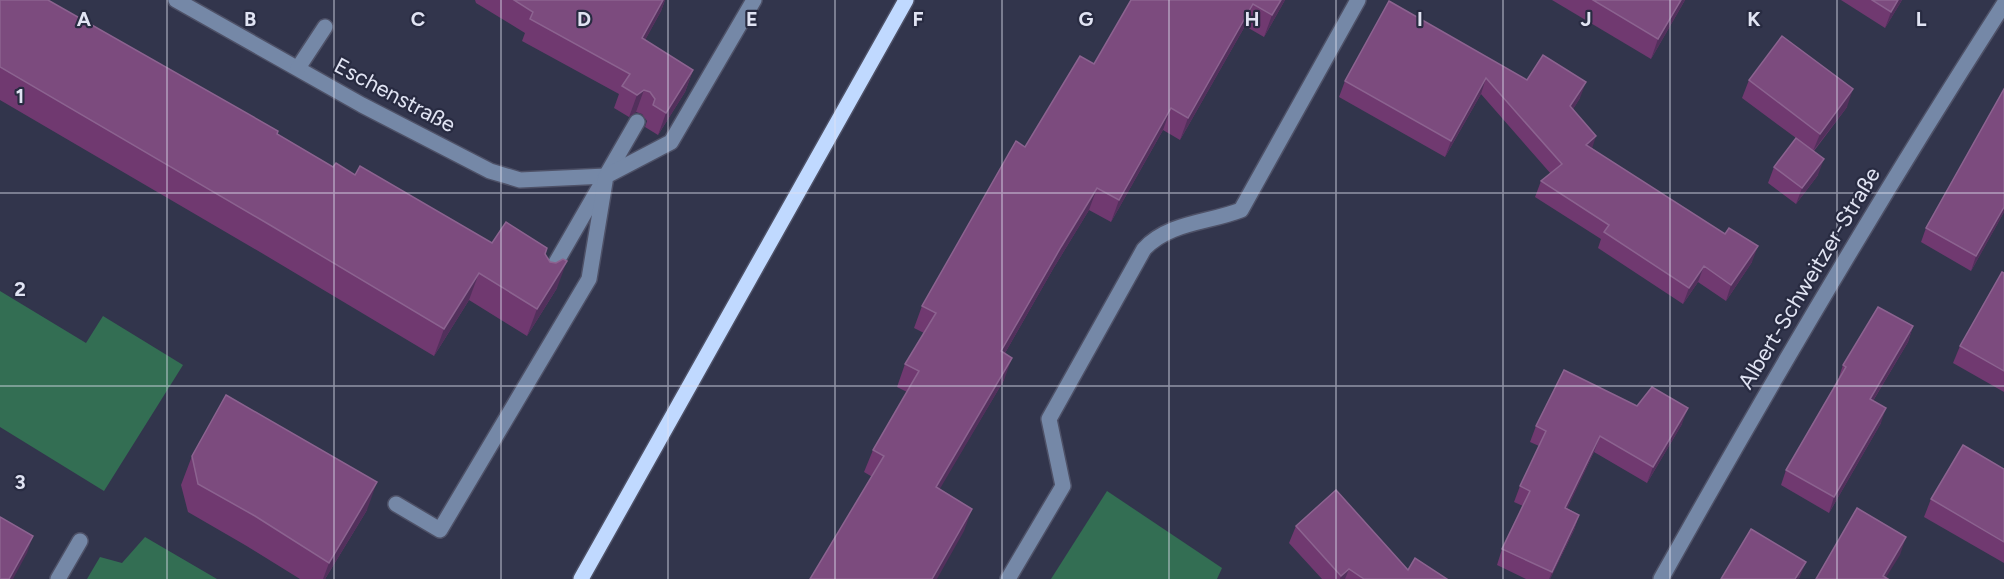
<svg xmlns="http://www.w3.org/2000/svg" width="2004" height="579" viewBox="0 0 2004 579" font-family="Figtree,sans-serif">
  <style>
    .green { fill: #336e53 }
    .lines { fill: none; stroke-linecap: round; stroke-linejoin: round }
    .minor-casing { stroke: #4e5167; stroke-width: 18 }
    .major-casing { stroke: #4e5167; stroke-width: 18 }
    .minor { stroke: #7588a7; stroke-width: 15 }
    .major { stroke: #c0d9ff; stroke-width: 15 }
    .wall { fill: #703970 }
    .shaded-wall { fill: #52305c }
    .building { fill: #7c4b7e; stroke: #8c6390; stroke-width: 1.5 }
    .grid { fill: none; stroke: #e1e4f3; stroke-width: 1.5; stroke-opacity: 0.55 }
    .labels { text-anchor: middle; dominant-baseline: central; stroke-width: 4.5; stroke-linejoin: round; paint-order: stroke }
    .street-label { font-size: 22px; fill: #e1e4f3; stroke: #282b41 }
    .grid-label { font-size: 20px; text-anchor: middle; font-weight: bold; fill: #e1e4f3; stroke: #282b41; stroke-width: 4.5; stroke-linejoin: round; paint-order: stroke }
  </style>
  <rect width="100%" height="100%" fill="#32354c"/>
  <g class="green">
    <path d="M0 291 86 343 103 316 183 365 104 491 0 427Z"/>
    <path d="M1107 491 1222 568 1217 579H1051Z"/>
    <path d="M145 537 217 579H87L100 557 122 563Z"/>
  </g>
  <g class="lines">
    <defs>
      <g id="minor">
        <path d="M176 0 362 105 490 171 520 180 606 176"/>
        <path d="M298 68 325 27"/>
        <path d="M546 280 637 122"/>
        <path d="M396 504 440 530 589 279 606 176 671 142 754 0"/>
        <path d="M58 579 80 541"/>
        <path d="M1008 579 1063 486 1049 419 1144 249C1169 222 1208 223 1241 210L1358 0"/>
        <path d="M1661 579C1770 384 1883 192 2004 4"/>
      </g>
      <path id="major" d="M581 579 906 0"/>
    </defs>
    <use href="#minor" class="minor-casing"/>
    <use href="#major" class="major-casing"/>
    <use href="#minor" class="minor"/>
    <use href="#major" class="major"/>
  </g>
  <g class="wall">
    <path d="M0 0 277 134 333 167 355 175 492 243 545 254 557 288 527 336 469 300 434 356 260 252 0 100Z"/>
    <path d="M475 0H665L661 11 645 40 693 70 685 92 658 135 645 127 647 121 642 114 636 112 629 117 614 108 619 94 522 41 525 33 476 3Z"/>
    <path d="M1131 0H1285L1264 37 1245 26 1180 140 1163 130 1111 222 1089 210 1053 269 1005 353 1004 380 939 489 964 531 864 472 873 450 907 392 897 387 905 364 924 333 914 328 922 306 1025 147 1094 64Z"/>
    <path d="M1552 0H1685L1651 59Z"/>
    <path d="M1841 0H1902L1885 28Z"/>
    <path d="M1389 1 1527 80 1580 98 1573 109 1592 148 1752 262 1726 301 1698 282 1683 304 1598 248 1601 239 1535 197 1541 181 1551 174 1481 94 1445 157 1339 97 1345 81Z"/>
    <path d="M1749 80 1847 107 1814 151 1818 175 1796 204 1768 183 1774 167 1796 138 1742 98Z"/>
    <path d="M2004 212 1971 271 1921 242 1926 228Z"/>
    <path d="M2004 273V392L1953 363 1960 346Z"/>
    <path d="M1913 326 1908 342 1873 401 1881 423 1829 513 1781 485 1786 470 1838 380 1843 365Z"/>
    <path d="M1637 406 1682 424 1647 483 1594 452 1567 508 1579 515 1574 530 1550 579H1526L1497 565 1502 549 1523 506 1514 502 1520 486 1539 446 1530 442 1536 426Z"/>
    <path d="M192 456 367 510 325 579H300L245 545 188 512 181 485Z"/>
    <path d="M2004 469V563L1924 517 1931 499Z"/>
    <path d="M1296 526 1408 570 1447 579H1322L1289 543Z"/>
  </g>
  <g class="shaded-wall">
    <path d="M663 0H665L661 11 634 60 642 38Z"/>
    <path d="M1281 0H1285L1264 37 1272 15Z"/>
    <path d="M1681 0H1685L1651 59 1658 39Z"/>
    <path d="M1898 0H1902L1885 28 1891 12Z"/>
    <path d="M1253 4 1245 26 1180 140 1188 118Z"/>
    <path d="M693 70 685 92 658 135 666 113Z"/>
    <path d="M1486 78 1481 94 1445 157 1451 141Z"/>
    <path d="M1586 82 1580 98 1565 122 1570 106Z"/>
    <path d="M1853 89 1847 107 1813 151 1820 134Z"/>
    <path d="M644 90 636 112 629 117 637 95Z"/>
    <path d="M1171 108 1163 130 1111 222 1119 200Z"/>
    <path d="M1596 136 1591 152 1586 145Z"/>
    <path d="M1824 159 1818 175 1796 204 1802 188Z"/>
    <path d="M1097 188 1089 210 1053 269 993 374 1001 351 1061 247Z"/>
    <path d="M2004 207V212L1971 271 1976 256Z"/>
    <path d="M1758 246 1752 262 1726 301 1731 285Z"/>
    <path d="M567 261 557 288 527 336 537 309Z"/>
    <path d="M1704 266 1698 282 1683 304 1689 288Z"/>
    <path d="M479 273 469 300 434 356 444 329Z"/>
    <path d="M1913 326 1908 342 1865 414 1870 399Z"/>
    <path d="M1012 358 1004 380 928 509 936 487Z"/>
    <path d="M1688 408 1682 424 1647 483 1653 467Z"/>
    <path d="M1886 408 1881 423 1829 513 1834 497Z"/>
    <path d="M1600 436 1594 452 1560 524 1565 508Z"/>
    <path d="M377 482 367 510 325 579H323L329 563Z"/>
    <path d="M972 509 964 531 937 579H932Z"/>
    <path d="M1579 515 1574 530 1550 579H1549Z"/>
    <path d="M33 536 27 553 13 579H9Z"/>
    <path d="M1906 537 1900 555 1885 579 1883 576Z"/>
    <path d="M1806 562 1799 579H1795Z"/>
    <path d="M1349 569 1345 579H1340L1341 576Z"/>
  </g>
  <g class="building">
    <path d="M0 0H48L278 131 277 134 333 167 336 163 355 175 360 166 492 243 506 222 547 248 545 254 550 262 556 263 563 259 567 261 537 309 479 273 444 329 270 225 0 67Z"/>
    <path d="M514 0H663L642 38 693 70 666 113 653 105 655 99 650 92 644 90 637 95 622 86 630 74 530 19 533 12Z"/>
    <path d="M1131 0H1281L1272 15 1253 4 1188 118 1171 108 1119 200 1097 188 1061 247 1001 351 1012 358 936 487 972 509 932 579H810L884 456 873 450 919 371 905 364 936 313 922 306 1016 141 1025 147 1080 56 1094 64Z"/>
    <path d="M1593 0H1681L1658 39Z"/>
    <path d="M1872 0H1898L1891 12Z"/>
    <path d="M1389 1 1527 80 1543 55 1586 82 1570 106 1596 136 1586 145 1725 234 1729 228 1758 246 1731 285 1704 266 1689 288 1604 232 1609 225 1541 181 1562 164 1486 78 1451 141 1345 81Z"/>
    <path d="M1782 36 1853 89 1820 134 1749 80Z"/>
    <path d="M2004 89V207L1976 256 1926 228Z"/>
    <path d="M1796 138 1824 159 1802 188 1774 167Z"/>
    <path d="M2002 272 2004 273V371L1960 346Z"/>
    <path d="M1878 307 1913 326 1870 399 1886 408 1834 497 1786 470 1846 367 1843 365Z"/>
    <path d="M1564 370 1637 406 1652 387 1688 408 1653 467 1600 436 1565 508 1579 515 1552 572 1502 549 1530 491 1520 486 1546 431 1536 426Z"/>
    <path d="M226 395 377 482 329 563 255 516 198 484 192 456Z"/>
    <path d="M1963 445 2004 469V542L1931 499Z"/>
    <path d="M1336 490 1408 570 1415 558 1447 579H1364L1349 569 1341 576 1296 526Z"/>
    <path d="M1857 508 1906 537 1883 576 1888 579H1816Z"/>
    <path d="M0 517 33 536 9 579H0Z"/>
    <path d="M1751 529 1806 562 1795 579H1721Z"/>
  </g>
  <path class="grid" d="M167 0V579M334 0V579M501 0V579M668 0V579M835 0V579M1002 0V579M1169 0V579M1336 0V579M1503 0V579M1670 0V579M1837 0V579M0 193H2004M0 386H2004"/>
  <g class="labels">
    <g class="street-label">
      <text transform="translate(395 95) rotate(28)">Eschenstraße</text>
      <text transform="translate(1809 278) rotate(-59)">Albert-Schweitzer-Straße</text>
    </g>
  </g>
  <g class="grid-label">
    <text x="84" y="26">A</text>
    <text x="250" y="26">B</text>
    <text x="418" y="26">C</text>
    <text x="584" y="26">D</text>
    <text x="752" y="26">E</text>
    <text x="918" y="26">F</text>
    <text x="1086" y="26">G</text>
    <text x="1252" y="26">H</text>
    <text x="1420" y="26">I</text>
    <text x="1586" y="26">J</text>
    <text x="1754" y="26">K</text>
    <text x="1921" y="26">L</text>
    <text x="20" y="103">1</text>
    <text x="20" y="296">2</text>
    <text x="20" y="489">3</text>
  </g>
</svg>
